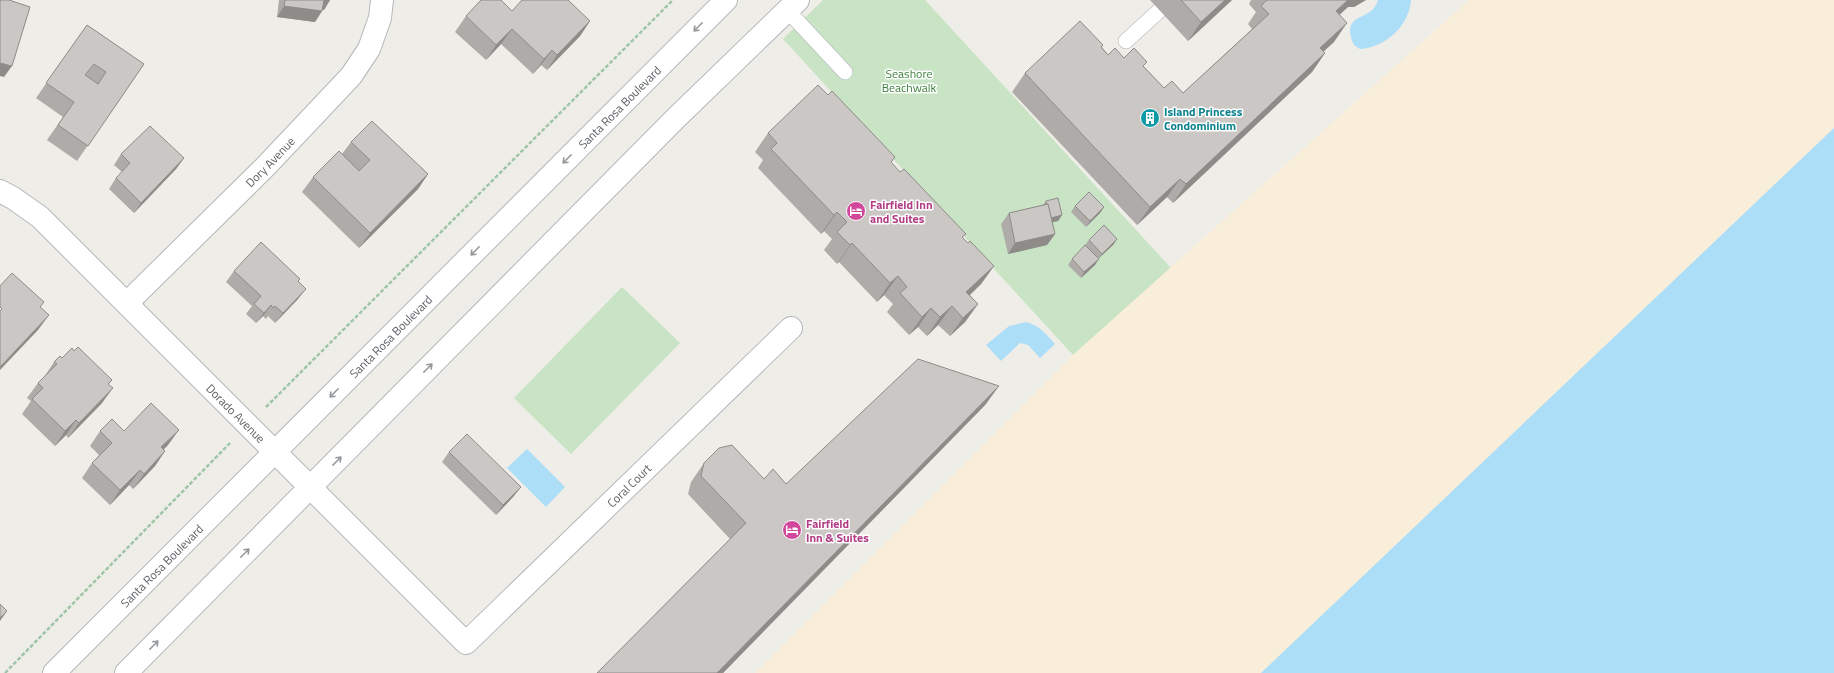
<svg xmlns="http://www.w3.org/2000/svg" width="1834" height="673" viewBox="0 0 1834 673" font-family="'Titillium Web',sans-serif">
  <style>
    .green { fill: #c8e4c5 }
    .sand { fill: #f8eed9 }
    .water { fill: #addef8 }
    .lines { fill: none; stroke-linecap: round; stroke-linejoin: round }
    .service-casing { stroke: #b4b7ba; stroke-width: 16 }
    .minor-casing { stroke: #b4b7ba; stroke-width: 24 }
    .tertiary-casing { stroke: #b4b7ba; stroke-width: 24 }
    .path { stroke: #9fc5a7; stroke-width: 2.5; stroke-dasharray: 4 2; stroke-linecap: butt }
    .service { stroke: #fff; stroke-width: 15 }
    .minor { stroke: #fff; stroke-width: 22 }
    .tertiary { stroke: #fff; stroke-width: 22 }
    .wall { fill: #afaba9 }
    .shaded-wall { fill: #8e8b89 }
    .building { fill: #cbc7c4; stroke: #8e8b89; fill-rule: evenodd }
    .oneway { stroke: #96999c }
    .labels { text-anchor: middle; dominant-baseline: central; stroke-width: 3; stroke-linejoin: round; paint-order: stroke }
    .park-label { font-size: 12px; fill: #3e803b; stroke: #fff }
    .street-label { font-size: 12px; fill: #5e6266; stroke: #fff }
    .culture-label { font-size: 12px; font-weight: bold; fill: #0d838f; stroke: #fff; text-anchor: start }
    .hotel-label { font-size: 12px; font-weight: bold; fill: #b23c85; stroke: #fff; text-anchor: start }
  </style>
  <rect width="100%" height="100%" fill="#efede7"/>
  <g class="green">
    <path d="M823 0H925L1171 268 1073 355 783 39Z"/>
    <path d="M622 287 680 343 571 454 514 398Z"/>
  </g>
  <path class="sand" d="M1469 0H1834V128L1261 673H755L1073 355Z"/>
  <g class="water">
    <path d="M1378 0H1411C1409 26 1386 47 1360 49 1355 46 1352 44 1351 37 1345 12 1373 21 1378 0Z"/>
    <path d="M1834 128V673H1261Z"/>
    <path d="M1026 322C1039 325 1046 334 1055 344L1040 358 1028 345 1020 343 1001 361 986 345 1009 326Z"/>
    <path d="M527 449 565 487 546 507 507 468Z"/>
  </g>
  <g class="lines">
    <defs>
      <g id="service">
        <path d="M787 10 845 72"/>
        <path d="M1126 41 1160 10"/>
      </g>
      <g id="minor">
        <path id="s1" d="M0 191 13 198 40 217 466 643 791 328"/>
        <path id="s2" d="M127 303 266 166 351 76 369 49 380 18 382 0"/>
      </g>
      <g id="tertiary">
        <path id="s3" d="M54 673 726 0"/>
        <path d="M126 673 676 118 798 0"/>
      </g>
    </defs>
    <use href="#service" class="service-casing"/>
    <use href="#minor" class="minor-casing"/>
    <use href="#tertiary" class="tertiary-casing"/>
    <g class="path">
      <path d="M266 407 673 0"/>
      <path d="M5 673 230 443"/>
    </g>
    <use href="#service" class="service"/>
    <use href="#minor" class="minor"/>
    <use href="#tertiary" class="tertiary"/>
  </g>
  <g class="wall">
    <path d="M279 0H330L324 10H322V11L315 22 277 17Z"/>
    <path d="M1150 0H1232L1188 41Z"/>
    <path d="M1251 0H1366L1354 7H1348L1339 15 1334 42 1323 51 1325 53 1312 72 1173 203 1167 197 1137 225 1012 92 1025 73 1103 45 1102 47 1108 55 1124 58 1144 67 1164 88 1183 93 1252 29 1248 24 1256 12 1249 4Z"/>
    <path d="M512 11 590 21 580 36 547 70 541 65 533 74 501 44 486 60 455 32 466 16Z"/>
    <path d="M87 25 144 64 77 161 47 140 63 117 36 98Z"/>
    <path d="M768 133 891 163 968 243 994 266 981 284 970 295 978 304 965 322 950 336 938 325 927 336 918 327 909 335 887 312 893 304 884 295 877 302 839 262 837 264 824 250 832 239 824 231 821 234 758 168 763 160 755 152Z"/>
    <path d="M351 142 428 174 418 189 359 248 302 192 313 177 342 154Z"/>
    <path d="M121 154 184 158 176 169 134 213 109 189 116 178 122 172 114 165Z"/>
    <path d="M1046 201 1062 215 1058 221 1052 222 1055 234 1047 245 1008 254 1001 224 1009 213 1043 205Z"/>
    <path d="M1075 206 1104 207 1100 213 1086 227 1071 212Z"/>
    <path d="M1117 239 1113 245 1098 259 1095 265 1081 278 1068 265 1072 259 1085 246V245L1089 240Z"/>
    <path d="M234 271 300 279 298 282V299L275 323 268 316 266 319 263 316 256 323 246 314 252 306 226 282Z"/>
    <path d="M74 351 112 380 109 384 102 403 68 438 66 435 55 446 22 414 31 401 27 398 38 383 44 377 54 362Z"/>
    <path d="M986 404 723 673H597L730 539 688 494 691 482 704 463 786 484Z"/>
    <path d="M100 431H124L168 445 164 449 165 451 155 466 133 489 129 485 110 505 82 478 92 463 99 455 90 446Z"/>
    <path d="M449 452 521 487 513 497 496 515 442 462Z"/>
  </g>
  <g class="shaded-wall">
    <path d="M323 0H330L324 10 317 9Z"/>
    <path d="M1225 0H1232L1188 41 1201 22Z"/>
    <path d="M1348 0H1366L1354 7H1348L1323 30 1336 11Z"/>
    <path d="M284 6 322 11 315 22 277 17Z"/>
    <path d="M590 21 580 36 547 70 557 55Z"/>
    <path d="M1347 23 1334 42 1307 67 1320 48Z"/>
    <path d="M512 29 501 44 486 60 496 45Z"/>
    <path d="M552 50 541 65 533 74 544 59Z"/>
    <path d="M1325 53 1312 72 1173 203 1186 184Z"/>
    <path d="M0 63 12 66 4 77 0 76Z"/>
    <path d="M184 158 176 169 134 213 141 203Z"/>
    <path d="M428 174 418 189 359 248 370 233Z"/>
    <path d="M1180 179 1167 197 1137 225 1150 207Z"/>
    <path d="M1104 207 1100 213 1086 227 1090 221Z"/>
    <path d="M837 212 824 231 821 234 834 215Z"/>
    <path d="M1062 215 1058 221 1046 224 1050 218Z"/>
    <path d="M1055 234 1047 245 1008 254 1015 243Z"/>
    <path d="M1117 239 1113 245 1098 259 1102 254Z"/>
    <path d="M852 243 839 262 837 264 850 245Z"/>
    <path d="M1099 259 1095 265 1081 278 1084 272Z"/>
    <path d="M994 266 981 284 955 309 966 292Z"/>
    <path d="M898 276 884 295 877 302 890 283Z"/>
    <path d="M306 289 298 299 275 323 283 313Z"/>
    <path d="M978 304 965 322 950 336 963 318Z"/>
    <path d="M271 305 263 316 256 323 264 313Z"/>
    <path d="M952 306 938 325 927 336 940 317Z"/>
    <path d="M931 308 918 327 909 335 922 317Z"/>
    <path d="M49 315 38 330 0 370V367Z"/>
    <path d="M999 386 986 404 723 673H717Z"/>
    <path d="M113 388 102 403 68 438 79 423Z"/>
    <path d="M76 420 66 435 55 446 65 431Z"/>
    <path d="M179 430 168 445 151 462 161 447Z"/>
    <path d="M165 451 155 466 133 489 144 474Z"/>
    <path d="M140 470 129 485 110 505 120 490Z"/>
    <path d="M521 487 513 497 496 515 503 505Z"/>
    <path d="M7 611 0 621V618Z"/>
  </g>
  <g class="building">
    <path d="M0 0H9L30 7 12 66 0 63Z"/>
    <path d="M285 0H324L322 11 284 6Z"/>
    <path d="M481 0H501L512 11 522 0H568L590 21 557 55 552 50 544 59 512 29 496 45 466 16Z"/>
    <path d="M1181 0H1225L1201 22Z"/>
    <path d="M1267 0H1348L1336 11 1347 23 1320 48 1325 53 1186 184 1180 179 1150 207 1025 73 1080 21 1103 45 1101 47 1108 55 1115 48 1124 58 1134 48 1147 62 1143 66 1164 88 1172 81 1183 93 1269 14 1261 6Z"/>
    <path d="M87 25 144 64 88 146 58 125 74 102 46 83ZM94 64 106 72 98 84 85 75Z"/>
    <path d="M818 85 828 95 832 91 895 157 891 162 900 172 904 169 966 234 962 237 968 243 970 241 994 266 966 292 978 304 963 318 952 306 940 317 931 308 922 317 900 293 907 287 898 276 890 283 852 243 850 245 837 232 847 222 837 212 834 215 771 149 777 143 768 133Z"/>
    <path d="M372 121 428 174 370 233 313 177 339 151 359 171 370 160 351 142Z"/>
    <path d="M150 126 184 158 141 203 116 178 130 163 121 154Z"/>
    <path d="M1089 192 1104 207 1090 221 1075 206Z"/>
    <path d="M1058 198 1062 215 1051 218 1048 204H1046V201Z"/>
    <path d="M1048 204 1055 234 1015 243 1009 213Z"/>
    <path d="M1104 225 1117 239 1102 254 1089 240Z"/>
    <path d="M261 242 300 279 298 281 306 289 283 313 275 306 273 308 271 305 264 313 254 304 261 296 234 271Z"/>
    <path d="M1085 245 1099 259 1084 272 1072 259Z"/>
    <path d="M12 273 44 302 40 307 49 315 0 367V311L2 309 0 307V286Z"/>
    <path d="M78 347 112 380 108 384 113 388 79 423 76 420 65 431 32 399 43 388 38 383 57 364 54 362 60 356 62 358 72 348 74 351Z"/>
    <path d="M918 359 999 386 717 673H597L746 523 701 476 704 463 719 448 732 445 764 479 773 469 786 484Z"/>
    <path d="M151 403 179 430 161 447 165 451 144 474 140 470 120 490 92 463 112 443 100 431 112 419 124 431Z"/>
    <path d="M467 434 521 487 503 505 449 452Z"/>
    <path d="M0 604 7 611 0 618Z"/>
  </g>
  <defs><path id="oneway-shaft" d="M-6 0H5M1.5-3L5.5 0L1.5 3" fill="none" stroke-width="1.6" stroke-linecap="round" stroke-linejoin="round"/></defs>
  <g class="oneway">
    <use href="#oneway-shaft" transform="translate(698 27) rotate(135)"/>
    <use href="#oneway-shaft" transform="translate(567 159) rotate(135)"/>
    <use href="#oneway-shaft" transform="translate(475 251) rotate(135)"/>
    <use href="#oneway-shaft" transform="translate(428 368) rotate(-45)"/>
    <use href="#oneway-shaft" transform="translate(334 393) rotate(135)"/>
    <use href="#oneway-shaft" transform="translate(337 461) rotate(-45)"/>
    <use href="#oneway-shaft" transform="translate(245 553) rotate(-45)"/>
    <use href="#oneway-shaft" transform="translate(154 645) rotate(-45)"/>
  </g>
  <defs>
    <symbol id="building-disc" viewBox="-11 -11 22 22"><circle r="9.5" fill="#0f9aa8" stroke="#fff"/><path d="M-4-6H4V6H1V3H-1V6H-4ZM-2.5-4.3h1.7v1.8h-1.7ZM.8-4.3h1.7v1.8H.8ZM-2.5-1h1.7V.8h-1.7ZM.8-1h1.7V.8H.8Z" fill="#fff"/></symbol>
    <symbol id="hotel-disc" viewBox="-11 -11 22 22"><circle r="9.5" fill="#d1479c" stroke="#fff"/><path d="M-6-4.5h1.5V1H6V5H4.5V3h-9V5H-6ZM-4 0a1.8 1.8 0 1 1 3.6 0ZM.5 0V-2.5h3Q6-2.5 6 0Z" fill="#fff"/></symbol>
  </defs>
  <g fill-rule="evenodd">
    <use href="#building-disc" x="1139" y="107" width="22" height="22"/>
    <use href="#hotel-disc" x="845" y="200" width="22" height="22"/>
    <use href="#hotel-disc" x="781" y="519" width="22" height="22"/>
  </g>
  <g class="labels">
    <g class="park-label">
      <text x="909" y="73">Seashore<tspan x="909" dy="14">Beachwalk</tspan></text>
    </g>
    <g class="street-label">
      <text stroke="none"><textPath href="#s3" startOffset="800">Santa Rosa Boulevard</textPath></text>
      <text stroke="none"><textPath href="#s2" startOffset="201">Dory Avenue</textPath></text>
      <text stroke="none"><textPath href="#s3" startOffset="476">Santa Rosa Boulevard</textPath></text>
      <text stroke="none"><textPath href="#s1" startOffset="325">Dorado Avenue</textPath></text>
      <text stroke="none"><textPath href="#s1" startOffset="877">Coral Court</textPath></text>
      <text stroke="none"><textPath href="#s3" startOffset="152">Santa Rosa Boulevard</textPath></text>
    </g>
    <g class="culture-label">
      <text x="1164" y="111">Island Princess<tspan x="1164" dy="14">Condominium</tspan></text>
    </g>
    <g class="hotel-label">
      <text x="870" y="204">Fairfield Inn<tspan x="870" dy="14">and Suites</tspan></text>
      <text x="806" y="523">Fairfield<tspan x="806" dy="14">Inn &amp; Suites</tspan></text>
    </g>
  </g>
</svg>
